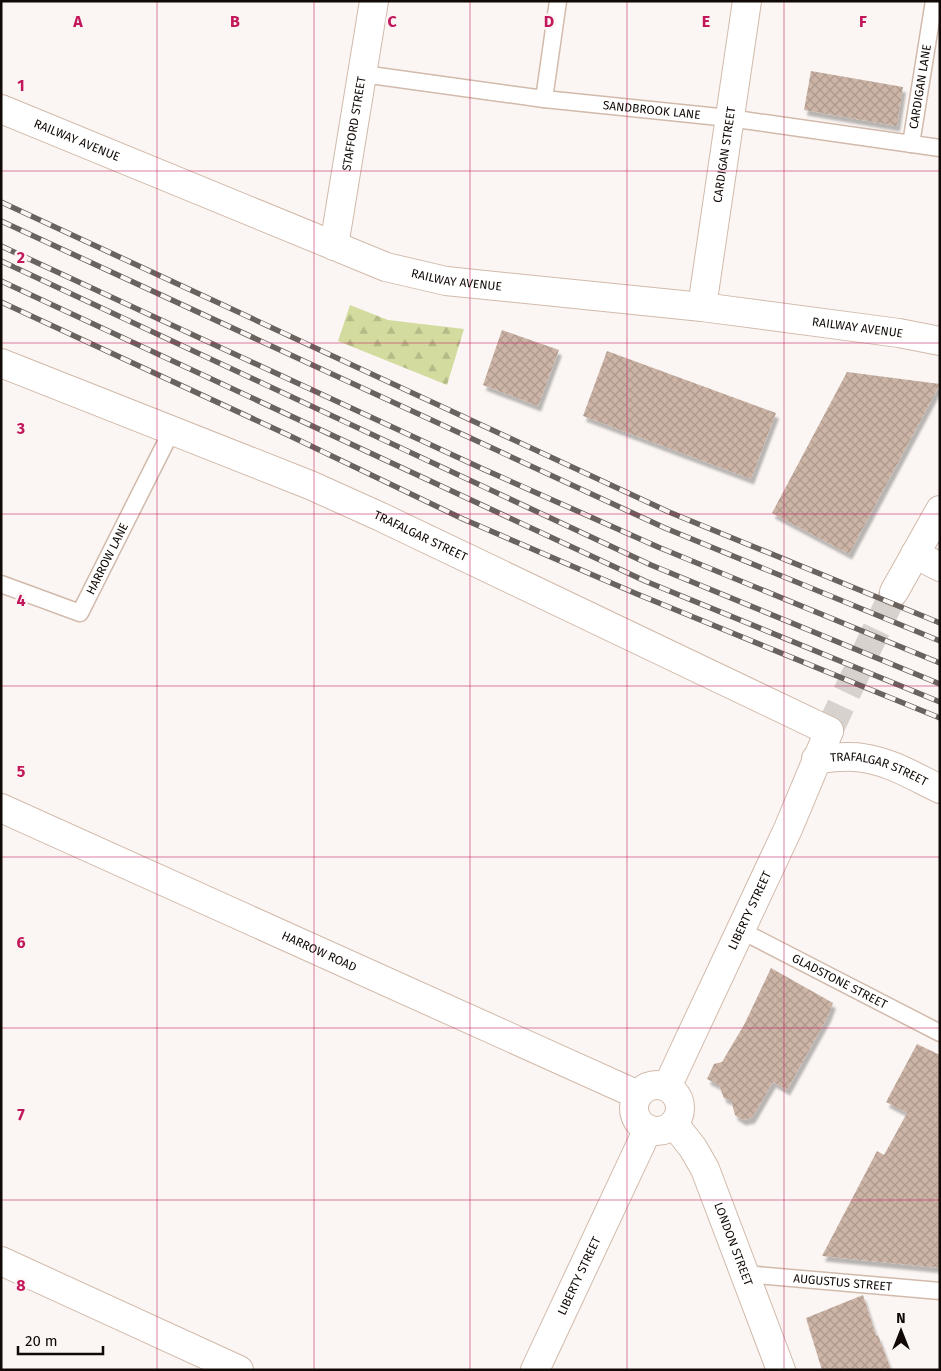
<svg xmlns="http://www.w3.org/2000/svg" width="941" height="1371" viewBox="0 0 941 1371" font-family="'Fira Sans',sans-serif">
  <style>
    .forest { fill: url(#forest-firs) }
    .building { fill: url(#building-cross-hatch); filter: url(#shadow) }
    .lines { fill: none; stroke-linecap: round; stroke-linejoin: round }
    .secondary-tunnel { stroke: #d8d2cf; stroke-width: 28; stroke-dasharray: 28 14; stroke-linecap: butt }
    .lane-casing { stroke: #d2baab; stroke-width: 19 }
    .street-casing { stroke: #d2baab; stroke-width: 30 }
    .secondary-casing { stroke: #d2baab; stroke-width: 30 }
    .lane { stroke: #fff; stroke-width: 16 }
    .street { stroke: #fff; stroke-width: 28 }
    .secondary { stroke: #fff; stroke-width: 28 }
    .rail-casing { stroke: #69625e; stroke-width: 5.5 }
    .rail { stroke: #fbf6f3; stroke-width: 4; stroke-dasharray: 11; stroke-linecap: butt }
    .grid { fill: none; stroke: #c2185b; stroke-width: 1; stroke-opacity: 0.55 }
    .labels { text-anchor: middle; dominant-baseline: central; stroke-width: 5; stroke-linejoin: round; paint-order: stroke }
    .street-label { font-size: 12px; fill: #110905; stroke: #fbf6f3 }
    .grid-label { font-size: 16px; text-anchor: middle; font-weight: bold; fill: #c2185b; stroke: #fbf6f3; stroke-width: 5; stroke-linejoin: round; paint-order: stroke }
  </style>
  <defs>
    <pattern id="forest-firs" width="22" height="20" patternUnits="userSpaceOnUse" patternTransform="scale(1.25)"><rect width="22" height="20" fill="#d4db9f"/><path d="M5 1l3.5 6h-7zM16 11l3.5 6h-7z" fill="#b5bb87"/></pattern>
    <pattern id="building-cross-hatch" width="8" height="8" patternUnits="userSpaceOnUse" patternTransform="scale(1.25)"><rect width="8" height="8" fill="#ccb4a6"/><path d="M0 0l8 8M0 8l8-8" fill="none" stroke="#ae998d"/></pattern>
    <filter id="shadow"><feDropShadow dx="3" dy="5.5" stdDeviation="1" flood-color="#0004"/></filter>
  </defs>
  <rect width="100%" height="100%" fill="#fbf6f3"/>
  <path class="forest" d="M350 305 388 320 464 329 447 385 338 341Z"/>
  <g class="building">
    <path d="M811 71 903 87 897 126 804 110Z"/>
    <path d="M502 330 559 350 538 406 483 385Z"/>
    <path d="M607 351 776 413 751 479 583 416Z"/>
    <path d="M847 372 940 384 849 554 772 513Z"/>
    <path d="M771 968 833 1003 828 1016 787 1090 773 1082 752 1118 743 1120 735 1115 731 1100 724 1098 719 1085 707 1079 714 1064 722 1062 744 1025Z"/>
    <path d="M917 1044 940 1055V1268L822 1256 877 1151 884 1155 907 1113 886 1102Z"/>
    <path d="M863 1295 876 1336 878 1335 891 1370H822L806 1318Z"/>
  </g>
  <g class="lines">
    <path class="secondary-tunnel" d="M829 731 894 592"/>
    <defs>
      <g id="lane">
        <path id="s1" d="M363 74 544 99 729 118 940 148"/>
        <path d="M544 99 558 1"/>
        <path id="s2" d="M911 144 934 1"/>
        <path id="s3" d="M1 584 80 613 172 430"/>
        <path id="s4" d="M740 930 940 1033"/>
        <path id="s5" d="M745 1274 940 1291"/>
      </g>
      <g id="street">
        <path id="s6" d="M334 246 374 1"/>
        <path id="s7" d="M702 307 747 1"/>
        <path id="s8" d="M1 363 310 485 381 517 829 731"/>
        <path d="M915 554 940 567"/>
        <path id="s9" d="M816 759C832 758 848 755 863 758 891 762 915 777 940 789"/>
        <path id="s10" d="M1 808 638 1095"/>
        <path id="s11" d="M674 1124 693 1148 705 1169 781 1370"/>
        <path d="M1 1261 239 1370"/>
      </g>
      <g id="secondary">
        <path id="s12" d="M1 109 386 267 446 281 702 307 899 333 940 341"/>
        <path d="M894 592 940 510"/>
        <circle cx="657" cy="1108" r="23"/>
        <path id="s13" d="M667 1087 788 829 829 731"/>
        <path id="s14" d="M535 1370 648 1129"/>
      </g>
    </defs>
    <use href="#lane" class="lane-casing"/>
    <use href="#street" class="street-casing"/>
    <use href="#secondary" class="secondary-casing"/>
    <use href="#lane" class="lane"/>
    <use href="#street" class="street"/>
    <use href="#secondary" class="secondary"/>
    <defs>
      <g id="rail">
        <path d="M1 202 669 512 940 623"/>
        <path d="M1 221 665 528 940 641"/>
        <path d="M1 246 483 469 658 547 940 663"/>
        <path d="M1 261 651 565 940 684"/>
        <path d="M1 281 645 581 940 702"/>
        <path d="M1 302 286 434 463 519 637 594 940 718"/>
      </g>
    </defs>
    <use href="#rail" class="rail-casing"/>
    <use href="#rail" class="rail"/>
  </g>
  <path class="grid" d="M157 1V1370M314 1V1370M470 1V1370M627 1V1370M784 1V1370M1 171H940M1 343H940M1 514H940M1 686H940M1 857H940M1 1028H940M1 1200H940"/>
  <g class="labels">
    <g class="street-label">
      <text stroke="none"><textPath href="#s2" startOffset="58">CARDIGAN LANE</textPath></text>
      <text stroke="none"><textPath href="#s1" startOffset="291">SANDBROOK LANE</textPath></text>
      <text stroke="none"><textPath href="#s6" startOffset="124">STAFFORD STREET</textPath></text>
      <text stroke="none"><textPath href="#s12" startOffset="82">RAILWAY AVENUE</textPath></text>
      <text stroke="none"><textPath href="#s7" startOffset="154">CARDIGAN STREET</textPath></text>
      <text stroke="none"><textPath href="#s12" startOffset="488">RAILWAY AVENUE</textPath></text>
      <text stroke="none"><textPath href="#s12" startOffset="892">RAILWAY AVENUE</textPath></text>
      <text stroke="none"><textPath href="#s8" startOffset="454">TRAFALGAR STREET</textPath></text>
      <text stroke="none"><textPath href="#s3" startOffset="145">HARROW LANE</textPath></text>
      <text stroke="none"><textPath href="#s9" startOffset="65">TRAFALGAR STREET</textPath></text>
      <text stroke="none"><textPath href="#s13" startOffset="195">LIBERTY STREET</textPath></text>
      <text stroke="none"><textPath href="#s10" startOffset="349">HARROW ROAD</textPath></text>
      <text stroke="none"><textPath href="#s4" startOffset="112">GLADSTONE STREET</textPath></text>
      <text stroke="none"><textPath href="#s11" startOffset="135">LONDON STREET</textPath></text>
      <text stroke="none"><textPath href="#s14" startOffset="104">LIBERTY STREET</textPath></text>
      <text stroke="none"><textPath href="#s5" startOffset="98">AUGUSTUS STREET</textPath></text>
    </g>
  </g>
  <g class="grid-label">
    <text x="78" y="27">A</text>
    <text x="235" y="27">B</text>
    <text x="392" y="27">C</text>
    <text x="549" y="27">D</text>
    <text x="706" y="27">E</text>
    <text x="863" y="27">F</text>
    <text x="21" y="91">1</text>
    <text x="21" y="263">2</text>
    <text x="21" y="434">3</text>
    <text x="21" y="606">4</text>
    <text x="21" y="777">5</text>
    <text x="21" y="948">6</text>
    <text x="21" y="1120">7</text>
    <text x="21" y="1291">8</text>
  </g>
  <rect width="941" height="1371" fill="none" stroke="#110905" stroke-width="5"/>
  <g transform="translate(901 1331)" stroke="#fbf6f3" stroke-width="4" paint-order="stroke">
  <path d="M0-4L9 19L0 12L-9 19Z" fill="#110905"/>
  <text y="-8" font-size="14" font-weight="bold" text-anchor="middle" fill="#110905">N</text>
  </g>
  <path d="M18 1346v8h85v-8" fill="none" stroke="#110905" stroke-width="2.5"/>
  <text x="25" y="1346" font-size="15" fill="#110905" stroke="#fbf6f3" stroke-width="4" paint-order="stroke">20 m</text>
</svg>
